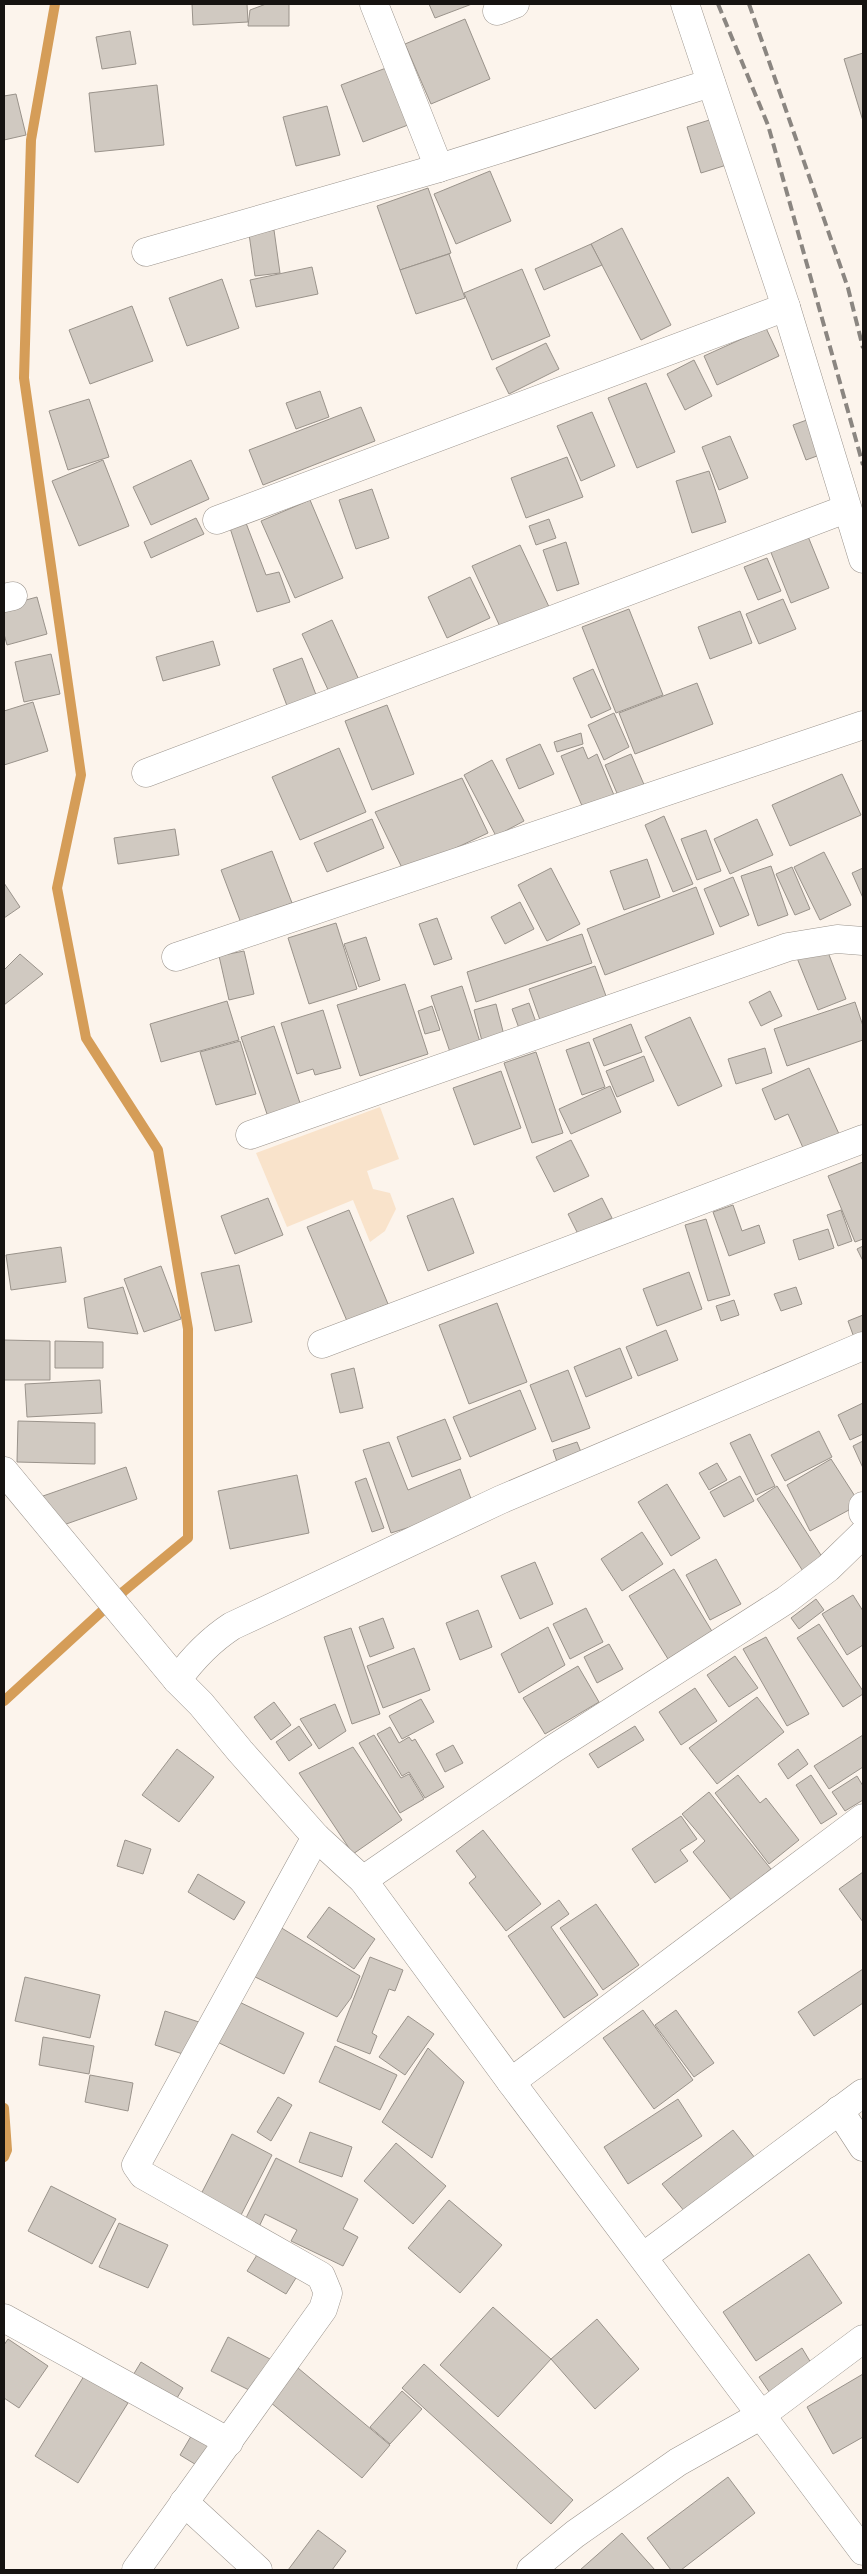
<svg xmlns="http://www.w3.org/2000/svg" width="867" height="2574" viewBox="0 0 867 2574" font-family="Arial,sans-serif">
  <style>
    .green { fill: #f9e3cb }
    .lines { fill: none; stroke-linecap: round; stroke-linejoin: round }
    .stream { stroke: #d59d58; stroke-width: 10 }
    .building { fill: #d0c9c1; stroke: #9a938b }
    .street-casing { stroke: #9b948d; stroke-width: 29 }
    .street { stroke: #fff; stroke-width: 28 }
    .rail { stroke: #8b8681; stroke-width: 4; stroke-dasharray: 10 5; stroke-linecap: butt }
  </style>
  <rect width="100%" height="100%" fill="#fcf4ec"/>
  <path class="green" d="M380 1107 399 1159 367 1171 373 1189 390 1193 396 1209 385 1231 370 1242 353 1200 287 1227 256 1153Z"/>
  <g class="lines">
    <g class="stream">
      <path d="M4 1701 124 1591 188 1538V1329L158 1150 86 1038 57 888 81 775 24 378 31 140 55 4"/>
      <path d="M4 2108 7 2150 4 2157"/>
    </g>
  </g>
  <g class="building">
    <path d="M192 4H247L248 22 193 25Z"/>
    <path d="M266 4H289V26H248L250 10Z"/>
    <path d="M429 4H472L435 18Z"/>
    <path d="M465 19 490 79 431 104 405 44Z"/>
    <path d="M130 31 136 64 102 69 96 37Z"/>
    <path d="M863 53V121L844 59Z"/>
    <path d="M394 65 416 122 363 142 341 85Z"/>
    <path d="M157 85 164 145 95 152 89 93Z"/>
    <path d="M16 94 26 135 4 140V96Z"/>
    <path d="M327 106 340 155 296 166 283 117Z"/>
    <path d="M719 117 733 163 701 173 687 127Z"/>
    <path d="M490 171 511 221 456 244 434 194Z"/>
    <path d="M428 188 451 253 400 270 377 206Z"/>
    <path d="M622 228 671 325 641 340 591 244Z"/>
    <path d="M274 230 280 273 255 276 249 234Z"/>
    <path d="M591 244 602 265 544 290 535 269Z"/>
    <path d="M449 254 465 298 416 314 400 270Z"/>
    <path d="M312 267 318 294 256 307 250 280Z"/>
    <path d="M522 269 550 336 492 360 464 293Z"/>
    <path d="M222 279 239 328 187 346 169 298Z"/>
    <path d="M132 306 153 361 90 384 69 330Z"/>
    <path d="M766 328 779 356 717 385 704 356Z"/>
    <path d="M546 343 559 369 509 394 496 368Z"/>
    <path d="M694 360 712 396 685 410 667 374Z"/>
    <path d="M646 383 675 452 637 468 608 398Z"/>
    <path d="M320 391 329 417 296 429 286 403Z"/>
    <path d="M89 399 109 457 68 470 49 411Z"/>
    <path d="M361 407 375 441 263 485 249 450Z"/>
    <path d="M592 412 615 466 581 481 557 426Z"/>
    <path d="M815 417 828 452 806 460 793 425Z"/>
    <path d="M730 436 748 478 719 490 702 447Z"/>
    <path d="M567 457 583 497 526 518 511 478Z"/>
    <path d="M103 460 129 526 79 546 52 481Z"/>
    <path d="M191 460 209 499 151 525 133 487Z"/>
    <path d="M709 471 726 522 692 533 676 481Z"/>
    <path d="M372 489 389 538 356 549 339 500Z"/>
    <path d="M310 500 343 578 295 598 261 521Z"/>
    <path d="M196 518 204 534 151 558 144 542Z"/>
    <path d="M549 519 556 538 536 545 529 526Z"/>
    <path d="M246 523 266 575 279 572 290 602 257 612 230 528Z"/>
    <path d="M805 529 829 588 791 603 768 545Z"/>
    <path d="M566 542 579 584 557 591 543 550Z"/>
    <path d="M520 545 550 609 502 631 472 566Z"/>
    <path d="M767 558 781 591 758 600 744 567Z"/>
    <path d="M470 577 490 618 447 638 428 597Z"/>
    <path d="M37 597 47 634 7 645 4 634V606Z"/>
    <path d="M783 599 796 629 759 644 746 614Z"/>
    <path d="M629 609 663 695 616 713 582 627Z"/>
    <path d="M740 611 752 643 710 659 698 627Z"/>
    <path d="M332 620 359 680 330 694 302 634Z"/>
    <path d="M213 641 220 665 163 681 156 657Z"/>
    <path d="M51 654 60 694 24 702 15 662Z"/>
    <path d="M302 658 318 700 289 711 273 669Z"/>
    <path d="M593 669 611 709 591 718 573 678Z"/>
    <path d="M697 683 713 724 635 754 619 713Z"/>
    <path d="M33 702 48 751 4 765V711Z"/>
    <path d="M387 705 414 774 372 790 345 721Z"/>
    <path d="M614 713 629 747 604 760 588 725Z"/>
    <path d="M581 733 583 744 557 752 554 742Z"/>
    <path d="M540 744 554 774 519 789 506 759Z"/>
    <path d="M583 747 588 759 597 754 616 800 585 813 561 756Z"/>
    <path d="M339 748 366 812 300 840 272 777Z"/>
    <path d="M631 754 645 787 619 798 605 765Z"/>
    <path d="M492 760 524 821 496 836 464 775Z"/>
    <path d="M842 774 861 815 790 846 772 805Z"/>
    <path d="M462 778 488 833 404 872 375 812Z"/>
    <path d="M664 816 693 884 673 892 645 825Z"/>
    <path d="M372 819 384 848 327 872 314 843Z"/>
    <path d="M757 819 773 855 730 874 714 839Z"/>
    <path d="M175 829 179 855 118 864 114 838Z"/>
    <path d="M706 830 721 871 697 880 681 839Z"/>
    <path d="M272 851 292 903 241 923 221 870Z"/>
    <path d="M824 852 851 905 820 920 794 867Z"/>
    <path d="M647 859 660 897 624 910 610 871Z"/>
    <path d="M771 866 788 915 758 926 741 876Z"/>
    <path d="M792 867 810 909 795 915 776 874Z"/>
    <path d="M551 868 580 924 547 941 518 885Z"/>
    <path d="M863 868V898L852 873Z"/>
    <path d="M733 877 749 915 720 927 704 889Z"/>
    <path d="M4 883 20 907 4 918Z"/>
    <path d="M696 887 714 934 605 975 587 929Z"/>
    <path d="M520 902 534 929 505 944 491 917Z"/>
    <path d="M437 918 452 959 434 965 419 924Z"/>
    <path d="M336 923 357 989 309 1004 288 938Z"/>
    <path d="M582 934 592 963 476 1002 467 972Z"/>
    <path d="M366 937 380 980 359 987 344 944Z"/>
    <path d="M826 947 846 999 818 1010 797 958Z"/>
    <path d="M244 951 254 994 229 1000 219 956Z"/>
    <path d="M20 954 43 974 4 1005V970Z"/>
    <path d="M595 966 606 996 540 1020 529 989Z"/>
    <path d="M405 984 428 1054 360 1076 337 1005Z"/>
    <path d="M462 986 481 1045 451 1055 431 996Z"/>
    <path d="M770 991 782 1016 761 1026 749 1002Z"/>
    <path d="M227 1001 239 1040 161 1062 150 1024Z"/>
    <path d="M855 1002 863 1026V1040L787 1066 774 1029Z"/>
    <path d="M529 1003 537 1025 520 1031 512 1009Z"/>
    <path d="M496 1004 505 1039 483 1045 474 1010Z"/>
    <path d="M432 1006 440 1030 425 1034 418 1011Z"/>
    <path d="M323 1010 341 1068 315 1075 313 1069 297 1074 281 1023Z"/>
    <path d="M690 1017 722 1086 678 1106 645 1037Z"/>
    <path d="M631 1024 642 1052 604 1066 593 1039Z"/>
    <path d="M274 1026 301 1106 268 1117 241 1037Z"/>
    <path d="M240 1041 256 1094 216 1105 200 1052Z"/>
    <path d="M589 1042 605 1087 582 1095 566 1050Z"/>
    <path d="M765 1048 772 1073 736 1084 728 1059Z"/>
    <path d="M536 1052 563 1133 532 1143 504 1063Z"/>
    <path d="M644 1056 654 1081 617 1097 606 1071Z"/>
    <path d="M809 1068 839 1134 804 1150 788 1114 775 1120 762 1089Z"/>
    <path d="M501 1071 521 1128 474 1145 453 1088Z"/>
    <path d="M610 1086 621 1112 571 1134 559 1109Z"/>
    <path d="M571 1140 589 1176 554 1192 536 1157Z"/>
    <path d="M863 1162V1239L855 1242 828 1176Z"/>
    <path d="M268 1198 283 1235 235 1254 221 1216Z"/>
    <path d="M453 1198 474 1253 428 1271 407 1216Z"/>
    <path d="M602 1198 612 1218 578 1234 568 1214Z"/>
    <path d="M733 1205 742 1231 759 1225 765 1243 729 1256 713 1212Z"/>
    <path d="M349 1210 388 1304 347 1321 307 1227Z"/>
    <path d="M841 1210 852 1241 838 1246 827 1215Z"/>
    <path d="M706 1219 730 1295 708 1301 685 1225Z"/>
    <path d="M828 1229 834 1248 799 1260 793 1240Z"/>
    <path d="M863 1246V1261L857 1249Z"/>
    <path d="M61 1247 66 1282 11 1290 6 1255Z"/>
    <path d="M239 1265 252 1322 215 1331 201 1273Z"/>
    <path d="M161 1266 181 1319 144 1332 124 1279Z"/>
    <path d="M689 1272 702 1309 657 1326 643 1289Z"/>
    <path d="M123 1287 138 1334 88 1328 84 1298Z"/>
    <path d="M796 1287 802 1304 781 1311 774 1294Z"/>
    <path d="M734 1300 739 1315 721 1321 716 1306Z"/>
    <path d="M497 1303 527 1382 469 1404 439 1325Z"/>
    <path d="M863 1315V1340L856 1343 848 1321Z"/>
    <path d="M666 1330 678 1360 638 1376 626 1347Z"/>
    <path d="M4 1340 50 1341V1380H4Z"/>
    <path d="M55 1341 103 1342V1368H55Z"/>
    <path d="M620 1348 632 1378 586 1397 574 1367Z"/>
    <path d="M354 1368 363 1408 340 1413 331 1374Z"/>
    <path d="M568 1370 590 1428 552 1442 530 1385Z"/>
    <path d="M100 1380 102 1413 27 1417 25 1384Z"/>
    <path d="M520 1390 536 1429 470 1457 453 1417Z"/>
    <path d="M863 1403V1434L850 1440 838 1415Z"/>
    <path d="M445 1419 461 1459 412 1477 397 1437Z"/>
    <path d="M18 1421 95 1423V1464L17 1462Z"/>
    <path d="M819 1431 832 1457 785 1481 771 1455Z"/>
    <path d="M750 1434 775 1486 756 1495 730 1443Z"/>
    <path d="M863 1441V1468L853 1446Z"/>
    <path d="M389 1442 408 1490 460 1469 474 1507 391 1533 363 1450Z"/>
    <path d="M577 1442 583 1457 558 1465 553 1450Z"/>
    <path d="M831 1459 860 1504 810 1531 787 1485Z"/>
    <path d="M717 1463 727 1480 709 1490 699 1473Z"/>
    <path d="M126 1467 137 1499 55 1528 43 1496Z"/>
    <path d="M297 1475 309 1533 230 1549 218 1491Z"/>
    <path d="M740 1476 754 1501 724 1517 710 1492Z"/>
    <path d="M366 1478 384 1528 372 1532 355 1482Z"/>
    <path d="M667 1484 700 1538 671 1556 638 1502Z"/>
    <path d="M777 1486 826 1563 806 1576 757 1499Z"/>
    <path d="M642 1532 663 1564 622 1591 601 1559Z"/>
    <path d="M716 1559 741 1604 710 1620 686 1575Z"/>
    <path d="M535 1562 553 1604 520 1619 501 1576Z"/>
    <path d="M674 1569 713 1633 668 1659 629 1596Z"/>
    <path d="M853 1595 863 1611V1645L847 1655 822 1614Z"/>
    <path d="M816 1599 824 1610 799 1629 791 1618Z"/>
    <path d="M586 1608 603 1642 570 1659 553 1624Z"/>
    <path d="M478 1610 492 1647 460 1660 446 1623Z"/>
    <path d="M383 1618 394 1648 370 1657 359 1627Z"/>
    <path d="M819 1624 863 1691V1694L843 1707 797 1638Z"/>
    <path d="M548 1627 565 1665 519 1693 501 1654Z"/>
    <path d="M351 1628 380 1714 352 1724 324 1637Z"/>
    <path d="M766 1637 809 1714 787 1726 743 1649Z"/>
    <path d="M609 1644 623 1669 597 1683 584 1657Z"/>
    <path d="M414 1648 430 1690 383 1708 367 1666Z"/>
    <path d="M735 1656 758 1688 729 1707 707 1675Z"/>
    <path d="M578 1666 599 1702 545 1734 523 1698Z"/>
    <path d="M695 1688 717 1721 681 1745 659 1712Z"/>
    <path d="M757 1697 784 1732 717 1784 689 1748Z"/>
    <path d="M421 1699 434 1722 402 1739 389 1716Z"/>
    <path d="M274 1702 291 1725 271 1740 254 1717Z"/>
    <path d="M335 1704 346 1731 319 1749 300 1719Z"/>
    <path d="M299 1726 312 1745 289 1761 276 1742Z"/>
    <path d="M635 1726 644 1740 598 1768 589 1754Z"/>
    <path d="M390 1727 399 1743 409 1737 412 1741 415 1739 444 1787 425 1798 409 1772 402 1776 377 1734Z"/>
    <path d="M374 1735 401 1778 409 1774 424 1799 400 1813 359 1743Z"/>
    <path d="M863 1735V1767L829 1789 814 1766Z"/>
    <path d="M453 1745 463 1763 445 1772 436 1754Z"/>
    <path d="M353 1747 402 1820 353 1854 299 1773Z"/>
    <path d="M177 1749 214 1777 179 1822 142 1795Z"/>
    <path d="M798 1749 808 1764 788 1779 778 1764Z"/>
    <path d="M738 1775 760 1803 766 1798 799 1840 769 1864 715 1793Z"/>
    <path d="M811 1775 837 1814 821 1824 796 1785Z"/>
    <path d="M857 1776 863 1786V1800L845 1811 832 1792Z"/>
    <path d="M709 1792 771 1869 732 1901 693 1852 705 1841 682 1814Z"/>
    <path d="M681 1816 697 1839 680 1850 688 1861 655 1883 632 1849Z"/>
    <path d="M483 1830 541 1904 506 1931 469 1883 476 1877 456 1851Z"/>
    <path d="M125 1840 151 1849 143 1874 117 1866Z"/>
    <path d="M863 1872V1922L839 1889Z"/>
    <path d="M198 1874 245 1902 234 1920 188 1892Z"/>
    <path d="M559 1900 569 1914 551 1927 598 1995 564 2018 508 1936Z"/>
    <path d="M596 1904 639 1965 603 1990 560 1928Z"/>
    <path d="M329 1907 375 1939 354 1969 307 1937Z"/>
    <path d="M280 1927 360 1976 351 1998 337 2017 245 1972Z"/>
    <path d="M370 1957 403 1970 395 1991 389 1989 372 2033 377 2036 370 2054 337 2041Z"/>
    <path d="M863 1969V2003L814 2036 798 2012Z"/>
    <path d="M25 1977 100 1995 90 2038 15 2021Z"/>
    <path d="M233 1999 304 2033 284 2074 213 2040Z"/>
    <path d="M643 2010 693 2080 654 2109 603 2038Z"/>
    <path d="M676 2010 714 2063 694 2077 655 2025Z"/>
    <path d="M165 2011 202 2023 192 2057 155 2045Z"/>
    <path d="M408 2016 434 2034 405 2075 379 2057Z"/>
    <path d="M43 2037 94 2046 89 2074 39 2065Z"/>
    <path d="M335 2046 397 2075 380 2110 319 2082Z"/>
    <path d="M428 2048 464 2082 432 2158 382 2122Z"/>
    <path d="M90 2075 133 2083 128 2111 85 2102Z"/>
    <path d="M278 2097 292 2105 271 2141 257 2132Z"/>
    <path d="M678 2099 702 2136 628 2184 604 2147Z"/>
    <path d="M733 2130 755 2158 685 2212 662 2184Z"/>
    <path d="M310 2132 352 2147 342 2177 299 2162Z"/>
    <path d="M232 2134 272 2155 240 2217 200 2196Z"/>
    <path d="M396 2143 446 2186 413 2224 364 2181Z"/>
    <path d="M276 2158 358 2199 343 2229 358 2237 343 2266 291 2241 297 2230 265 2214 258 2229 244 2222Z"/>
    <path d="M51 2186 116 2219 92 2264 28 2231Z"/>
    <path d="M449 2200 502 2245 460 2293 408 2248Z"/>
    <path d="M119 2223 168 2245 148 2288 99 2267Z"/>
    <path d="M265 2242 304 2265 286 2294 247 2271Z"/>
    <path d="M809 2254 842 2303 756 2361 723 2312Z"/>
    <path d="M493 2307 551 2359 498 2417 440 2365Z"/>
    <path d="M597 2319 639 2369 595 2409 551 2359Z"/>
    <path d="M228 2337 270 2359 253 2392 211 2371Z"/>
    <path d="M8 2339 48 2366 19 2408 4 2398V2345Z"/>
    <path d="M802 2348 814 2368 772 2396 759 2377Z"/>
    <path d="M141 2362 183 2388 174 2403 132 2377Z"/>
    <path d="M424 2364 573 2500 551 2524 402 2388Z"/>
    <path d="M298 2368 390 2445 362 2478 270 2402Z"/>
    <path d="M863 2374V2437L833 2454 807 2407Z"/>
    <path d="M84 2376 128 2403 78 2483 35 2456Z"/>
    <path d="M402 2391 422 2409 390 2444 370 2427Z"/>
    <path d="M197 2426 221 2440 203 2469 180 2455Z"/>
    <path d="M728 2477 755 2513 681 2570H671L647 2538Z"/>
    <path d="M318 2530 346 2551 332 2570H288Z"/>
    <path d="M622 2533 655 2570H580Z"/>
  </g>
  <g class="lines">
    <defs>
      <g id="street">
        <path d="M374 4 439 168"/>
        <path d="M685 4 786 307 863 559"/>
        <path d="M497 11 515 4"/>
        <path d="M146 252 439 168 711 83"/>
        <path d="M217 520 786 307"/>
        <path d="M4 598 13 596"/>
        <path d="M146 773 846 509"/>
        <path d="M176 957 863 725"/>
        <path d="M250 1135 788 947 837 939 863 941"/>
        <path d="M322 1344 863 1139"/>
        <path d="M4 1471 177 1680 201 1704 240 1751 316 1837 363 1880 511 2082 863 2551"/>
        <path d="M863 1506V1513"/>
        <path d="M177 1680C193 1658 209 1641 232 1626L500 1500 863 1346"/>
        <path d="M363 1880 553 1749 786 1600 828 1568 863 1534"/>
        <path d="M511 2082 863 1818"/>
        <path d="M839 2110 863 2147"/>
        <path d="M643 2257 863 2093"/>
        <path d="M4 2318 229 2442"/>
        <path d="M184 2502 258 2570"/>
        <path d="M136 2570 323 2309 328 2293 321 2276 143 2175 136 2165 316 1837"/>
        <path d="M531 2570 575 2534 678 2462 760 2416 863 2339"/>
      </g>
    </defs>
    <use href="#street" class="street-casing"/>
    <use href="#street" class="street"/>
    <g class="rail">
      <path d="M718 4 768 125 863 465"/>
      <path d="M749 4 848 288 863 348"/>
    </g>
  </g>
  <rect width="867" height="2574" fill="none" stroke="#161311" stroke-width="10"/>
</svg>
